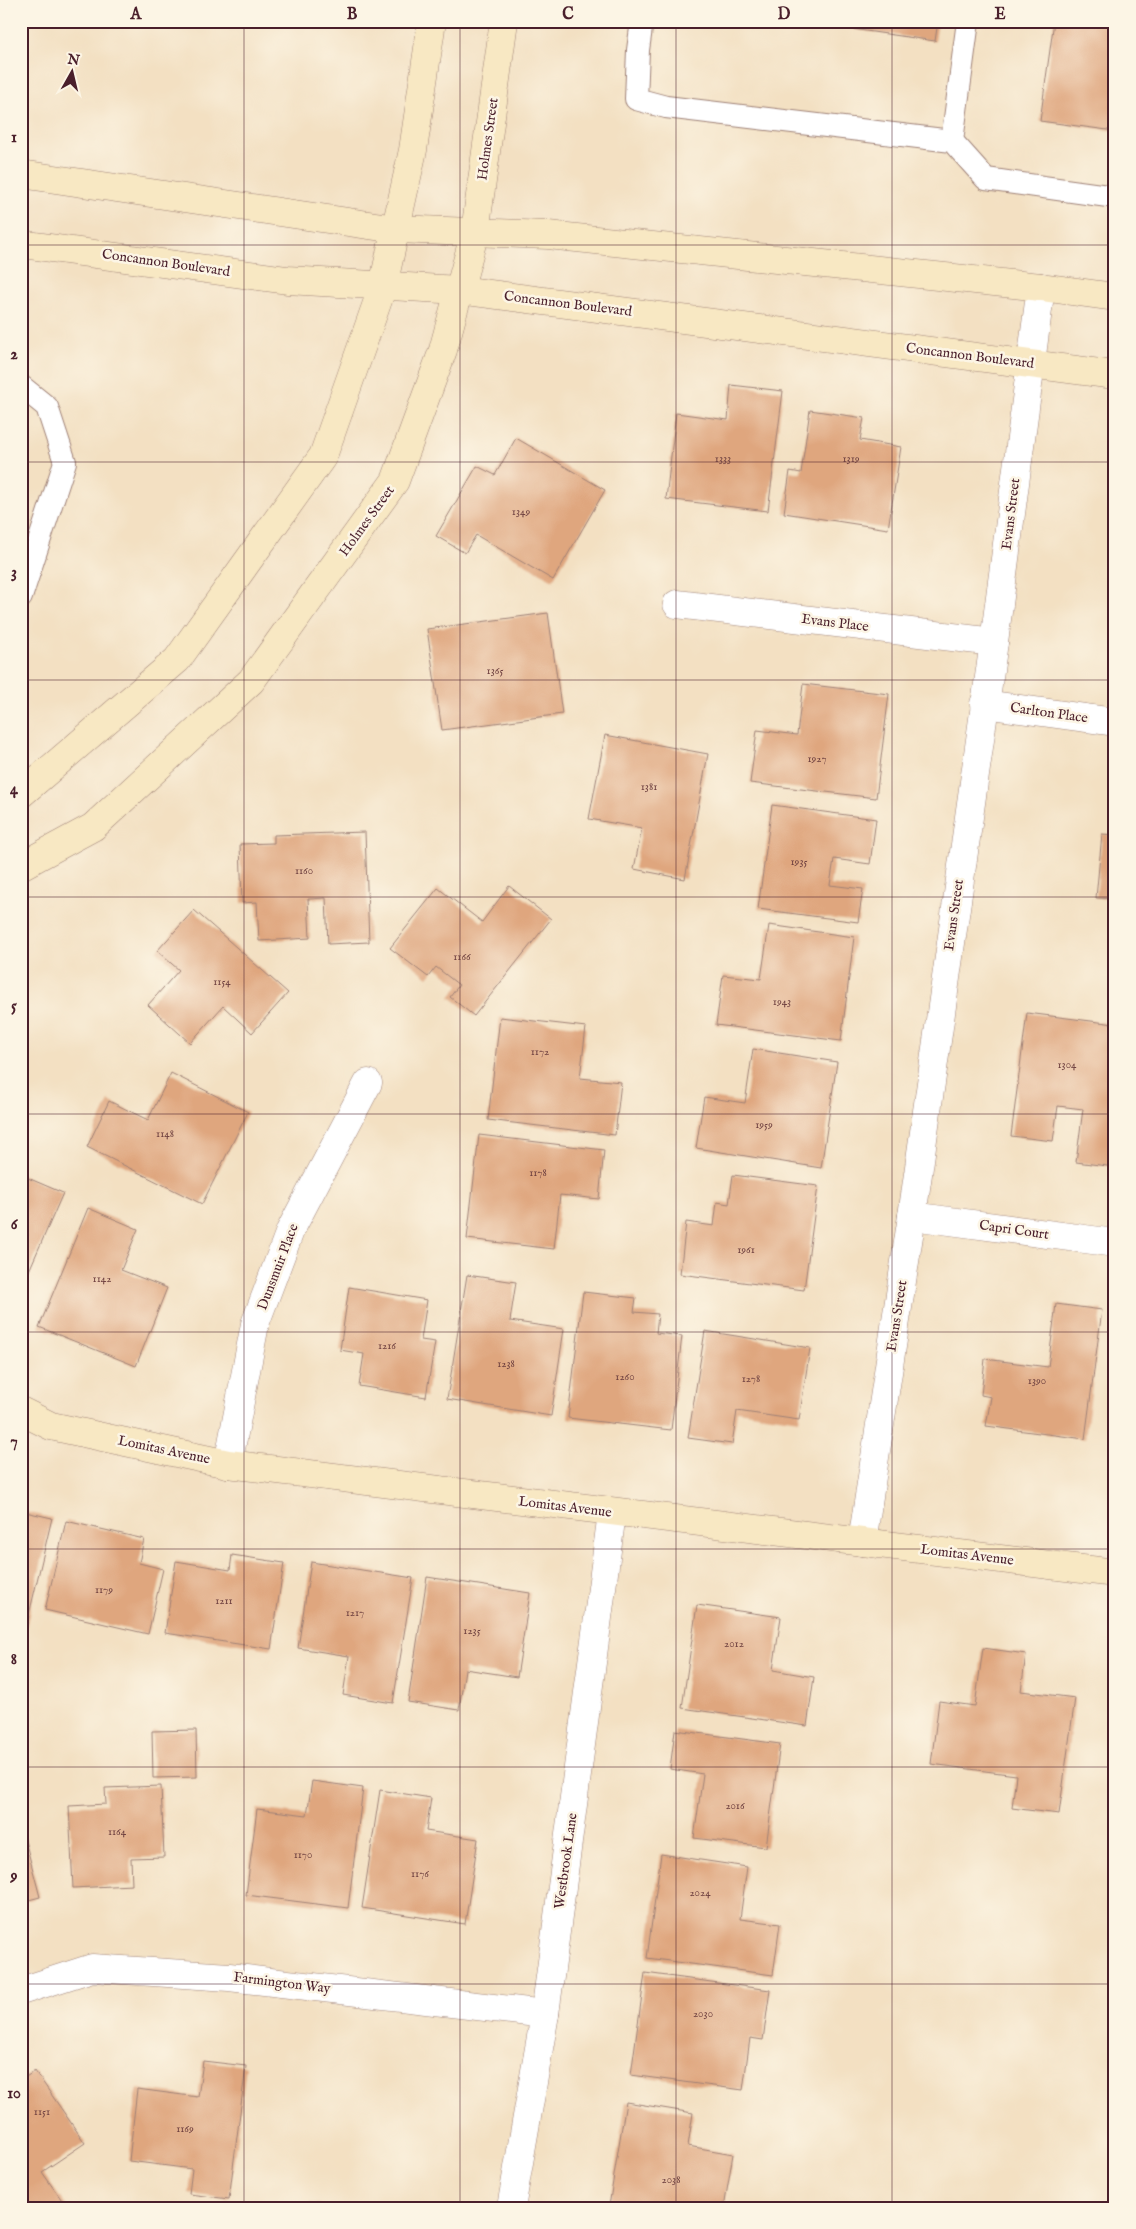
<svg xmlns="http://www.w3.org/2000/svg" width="1136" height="2229" viewBox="0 0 1136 2229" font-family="'IM FELL English',serif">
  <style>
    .building { fill: #dfa67e }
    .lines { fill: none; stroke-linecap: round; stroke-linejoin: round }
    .lane-casing { stroke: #9e8076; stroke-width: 24 }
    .street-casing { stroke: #9e8076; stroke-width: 29 }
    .secondary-casing { stroke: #9e8076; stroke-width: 29 }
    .lane { stroke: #fff; stroke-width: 22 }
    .street { stroke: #fff; stroke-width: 28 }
    .secondary { stroke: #f8e8c3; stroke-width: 28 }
    .grid { fill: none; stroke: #4a1f2b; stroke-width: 1; stroke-opacity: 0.55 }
    .labels { text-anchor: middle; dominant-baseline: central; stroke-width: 5; stroke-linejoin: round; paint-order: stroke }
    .number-label { font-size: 11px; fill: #6f4140 }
    .street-label { font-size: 14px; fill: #4a1f2b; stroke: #fcf5e5 }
    .neatline { fill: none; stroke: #4a1f2b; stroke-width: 2 }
    .grid-label { font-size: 16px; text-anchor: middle; font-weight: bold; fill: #4a1f2b }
  </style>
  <rect width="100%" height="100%" fill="#fcf5e5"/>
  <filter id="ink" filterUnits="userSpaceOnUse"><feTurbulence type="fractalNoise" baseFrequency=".02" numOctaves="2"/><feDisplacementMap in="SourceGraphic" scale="10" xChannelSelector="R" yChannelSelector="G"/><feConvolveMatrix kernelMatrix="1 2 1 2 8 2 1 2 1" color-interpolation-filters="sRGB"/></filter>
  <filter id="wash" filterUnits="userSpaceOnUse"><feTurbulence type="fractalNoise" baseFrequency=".0096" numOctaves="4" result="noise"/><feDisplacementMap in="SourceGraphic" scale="20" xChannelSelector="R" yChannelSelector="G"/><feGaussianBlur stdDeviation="1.12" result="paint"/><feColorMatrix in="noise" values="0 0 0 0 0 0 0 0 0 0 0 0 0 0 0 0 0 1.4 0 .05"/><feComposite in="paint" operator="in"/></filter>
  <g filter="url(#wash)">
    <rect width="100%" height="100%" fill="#f3e0c2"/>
    <g id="blocks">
      <g class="building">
        <path d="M797 21H938L935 41Z"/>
        <path d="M1054 21H1115V131L1040 121Z"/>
        <path d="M731 385 783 391 768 511 666 499 676 413 728 420Z"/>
        <path d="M810 410 864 418 860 440 901 447 888 529 784 513 790 471 801 473Z"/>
        <path d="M516 438 605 490 553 580 476 535 465 553 436 536 477 466 495 475Z"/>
        <path d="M548 613 562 714 442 730 427 629Z"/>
        <path d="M803 684 889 694 876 798 750 783 757 730 797 735Z"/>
        <path d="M605 735 708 754 685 879 634 869 642 828 589 819Z"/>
        <path d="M772 805 876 819 870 864 834 859 830 885 863 889 858 922 758 909Z"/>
        <path d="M365 832 369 942 328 944 326 898 308 899 310 938 259 941 257 902 242 903 240 844 274 843V835Z"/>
        <path d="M1102 834 1115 835V899L1096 898Z"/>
        <path d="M509 886 551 919 474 1016 450 997 459 985 436 967 428 977 390 948 438 888 482 922Z"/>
        <path d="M194 910 288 993 252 1033 223 1006 190 1043 148 1005 179 970 157 951Z"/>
        <path d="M769 925 854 937 841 1041 716 1025 723 975 761 979Z"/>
        <path d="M1027 1013 1115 1024V1167L1076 1162 1083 1109 1058 1106 1053 1141 1011 1136Z"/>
        <path d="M500 1017 586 1027 580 1078 621 1082 615 1135 488 1120Z"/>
        <path d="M753 1049 837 1062 821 1168 696 1148 704 1097 745 1103Z"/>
        <path d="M171 1073 248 1112 202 1204 87 1147 109 1101 148 1120Z"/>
        <path d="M479 1135 604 1150 599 1199 560 1195 554 1249 467 1239Z"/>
        <path d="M21 1175 63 1193 21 1289Z"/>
        <path d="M733 1175 818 1186 804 1290 680 1274 686 1222 714 1226 717 1202 729 1204Z"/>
        <path d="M88 1208 138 1229 121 1270 167 1288 136 1366 39 1327Z"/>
        <path d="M467 1275 516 1282 510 1321 564 1329 551 1416 447 1399Z"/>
        <path d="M349 1287 427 1300 421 1340 435 1342 426 1397 359 1386 364 1354 340 1350Z"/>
        <path d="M583 1292 636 1298 634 1312 658 1314 656 1333 682 1336 671 1430 568 1418Z"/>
        <path d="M1056 1304 1102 1310 1085 1439 986 1426 991 1397 981 1395 985 1359 1048 1367Z"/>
        <path d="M705 1331 810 1348 799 1420 737 1411 732 1444 688 1438Z"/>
        <path d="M21 1511 52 1518 22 1644H21Z"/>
        <path d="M66 1521 144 1539 139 1563 163 1569 148 1634 45 1610Z"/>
        <path d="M232 1555 284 1563 271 1649 165 1633 176 1561 230 1570Z"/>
        <path d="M311 1562 413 1578 393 1703 343 1695 349 1656 298 1648Z"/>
        <path d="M427 1577 530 1593 517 1677 465 1669 459 1710 408 1702Z"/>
        <path d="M697 1605 781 1617 773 1670 814 1677 807 1726 682 1708Z"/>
        <path d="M983 1648 1026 1654 1021 1691 1075 1698 1059 1814 1012 1808 1016 1775 931 1764 939 1701 975 1706Z"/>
        <path d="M196 1730 197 1777 153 1778 152 1731Z"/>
        <path d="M675 1730 780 1744 766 1847 694 1838 703 1774 670 1769Z"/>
        <path d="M312 1781 363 1788 348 1908 246 1895 257 1809 307 1815Z"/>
        <path d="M161 1786 164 1857 131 1858 132 1885 73 1888 69 1806 106 1804 105 1788Z"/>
        <path d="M380 1790 431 1798 426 1831 478 1839 465 1924 362 1908Z"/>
        <path d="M21 1825 40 1897 21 1902Z"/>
        <path d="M661 1854 747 1867 740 1919 780 1924 773 1975 647 1958Z"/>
        <path d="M645 1973 770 1990 763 2040 750 2038 743 2090 631 2075Z"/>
        <path d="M203 2061 246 2066 229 2199 189 2194 192 2169 129 2161 137 2089 198 2097Z"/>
        <path d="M35 2071 85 2143 42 2172 66 2206 63 2208H21V2080Z"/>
        <path d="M626 2102 693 2113 688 2146 733 2154 724 2208 609 2206Z"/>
        <path d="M309 2203 335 2207V2208H308Z"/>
      </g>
    </g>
  </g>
  <g filter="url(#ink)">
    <use href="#blocks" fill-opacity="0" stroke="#9e8076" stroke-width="1"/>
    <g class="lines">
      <defs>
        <g id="lane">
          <path d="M642 21 638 50 636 99 666 107 952 141 986 179 1115 197"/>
          <path d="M952 141 968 21"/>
          <path d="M21 386 47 407 65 462 21 597"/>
        </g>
        <g id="street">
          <path d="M677 604 994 642"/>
          <path d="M984 704 1115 722"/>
          <path d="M912 1216 1115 1243"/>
          <path d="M228 1464 255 1324 290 1231 368 1083"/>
          <path d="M862 1542 912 1216 994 642 1041 287"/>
          <path d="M21 1991 92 1968 229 1977 545 2014"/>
          <path d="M511 2208 545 2014 612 1513"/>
        </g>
        <g id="secondary">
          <path d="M21 174 396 229 548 235 1041 287 1115 297"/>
          <path d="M21 244 287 280 459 290 1115 375"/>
          <path d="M21 794 177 660 323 456 383 286 413 150 432 21"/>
          <path d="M21 866 93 827 251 681 395 481 443 350 475 232 504 21"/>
          <path d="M21 1411 51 1426 228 1464 1115 1573"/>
        </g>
      </defs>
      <use href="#lane" class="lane-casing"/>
      <use href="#street" class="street-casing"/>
      <use href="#secondary" class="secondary-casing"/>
      <use href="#lane" class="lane"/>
      <use href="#street" class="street"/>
      <use href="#secondary" class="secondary"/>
    </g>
  </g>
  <path class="grid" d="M244 21V2208M460 21V2208M676 21V2208M892 21V2208M21 245H1115M21 462H1115M21 680H1115M21 897H1115M21 1114H1115M21 1332H1115M21 1549H1115M21 1767H1115M21 1984H1115"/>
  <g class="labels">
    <g class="number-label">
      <text x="723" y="459">1333</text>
      <text x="851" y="459">1319</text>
      <text x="521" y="512">1349</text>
      <text x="495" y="671">1365</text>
      <text x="817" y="759">1927</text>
      <text x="649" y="787">1381</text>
      <text x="799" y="862">1935</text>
      <text x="304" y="871">1160</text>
      <text x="462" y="957">1166</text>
      <text x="222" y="982">1154</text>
      <text x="782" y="1002">1943</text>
      <text x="540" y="1052">1172</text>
      <text x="1067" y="1065">1304</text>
      <text x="764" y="1125">1959</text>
      <text x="165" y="1134">1148</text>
      <text x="538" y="1173">1178</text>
      <text x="746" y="1250">1961</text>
      <text x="102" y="1279">1142</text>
      <text x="387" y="1346">1216</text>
      <text x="506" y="1364">1238</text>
      <text x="625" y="1377">1260</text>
      <text x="751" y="1379">1278</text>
      <text x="1037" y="1381">1390</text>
      <text x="104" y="1590">1179</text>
      <text x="224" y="1601">1211</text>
      <text x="355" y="1613">1217</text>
      <text x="472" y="1631">1235</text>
      <text x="734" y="1644">2012</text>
      <text x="735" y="1806">2016</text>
      <text x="117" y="1832">1164</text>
      <text x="303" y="1855">1170</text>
      <text x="420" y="1874">1176</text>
      <text x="700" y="1893">2024</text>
      <text x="703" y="2014">2030</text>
      <text x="42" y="2112">1151</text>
      <text x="185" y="2129">1169</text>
      <text x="671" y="2180">2038</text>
    </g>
    <g class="street-label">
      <text transform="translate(488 139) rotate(-82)">Holmes Street</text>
      <text transform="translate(166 263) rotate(8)">Concannon Boulevard</text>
      <text transform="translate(568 304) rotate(7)">Concannon Boulevard</text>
      <text transform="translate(970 356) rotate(7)">Concannon Boulevard</text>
      <text transform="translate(1011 514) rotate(-83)">Evans Street</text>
      <text transform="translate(367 521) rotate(-54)">Holmes Street</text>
      <text transform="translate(835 623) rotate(7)">Evans Place</text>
      <text transform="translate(1049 713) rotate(8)">Carlton Place</text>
      <text transform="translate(954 915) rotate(-82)">Evans Street</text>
      <text transform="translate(1014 1230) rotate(8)">Capri Court</text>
      <text transform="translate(278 1267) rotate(-69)">Dunsmuir Place</text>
      <text transform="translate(897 1316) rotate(-81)">Evans Street</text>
      <text transform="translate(164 1450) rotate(12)">Lomitas Avenue</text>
      <text transform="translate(565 1507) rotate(7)">Lomitas Avenue</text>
      <text transform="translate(967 1555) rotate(7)">Lomitas Avenue</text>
      <text transform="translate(566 1861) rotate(-82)">Westbrook Lane</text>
      <text transform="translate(282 1983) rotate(7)">Farmington Way</text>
    </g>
  </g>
  <rect width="1136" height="2229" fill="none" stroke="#fcf5e5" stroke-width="55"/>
  <g transform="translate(72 72) rotate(8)" stroke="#fcf5e5" stroke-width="4" paint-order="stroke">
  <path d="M0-4L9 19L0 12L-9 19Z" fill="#4a1f2b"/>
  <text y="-8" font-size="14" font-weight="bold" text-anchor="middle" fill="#4a1f2b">N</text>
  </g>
  <rect x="28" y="28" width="1080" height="2174" class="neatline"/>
  <g class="grid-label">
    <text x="136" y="19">A</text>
    <text x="352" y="19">B</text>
    <text x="568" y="19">C</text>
    <text x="784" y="19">D</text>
    <text x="1000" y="19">E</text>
    <text x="14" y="142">1</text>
    <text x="14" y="359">2</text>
    <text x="14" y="577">3</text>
    <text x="14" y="794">4</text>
    <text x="14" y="1011">5</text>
    <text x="14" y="1229">6</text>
    <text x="14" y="1446">7</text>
    <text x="14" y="1664">8</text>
    <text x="14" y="1881">9</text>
    <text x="14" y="2098">10</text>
  </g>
</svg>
